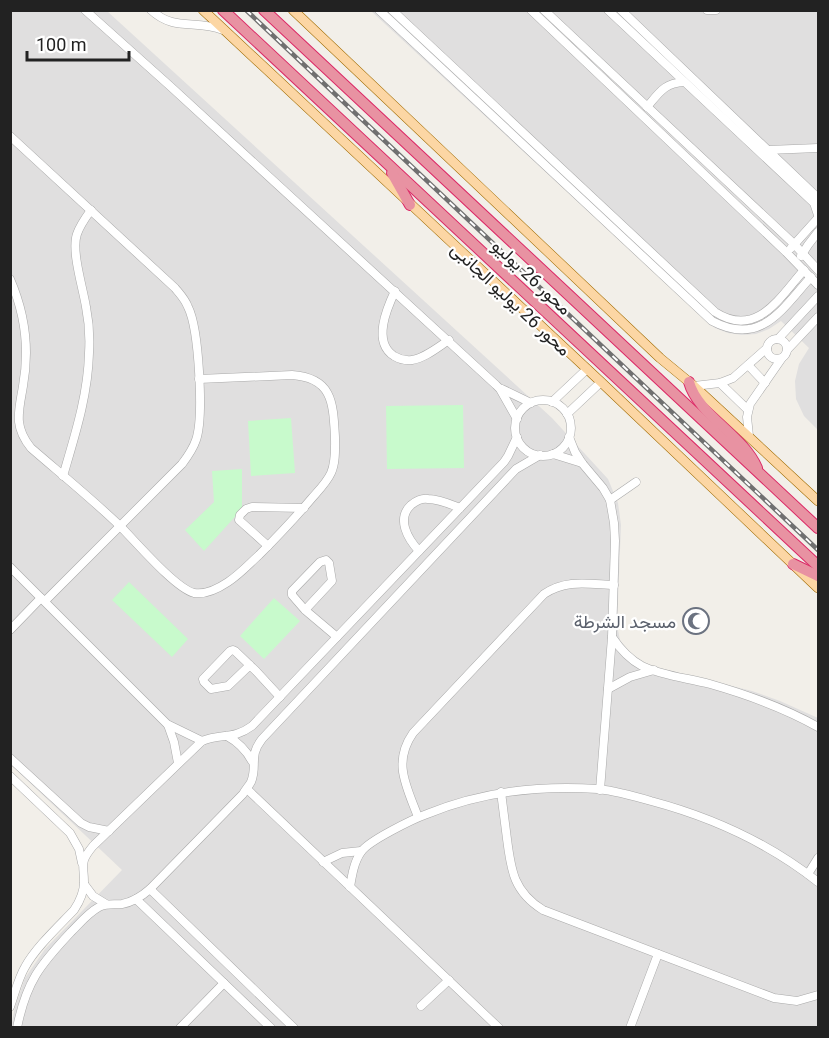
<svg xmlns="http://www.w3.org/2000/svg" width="829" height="1038" viewBox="0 0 829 1038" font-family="Roboto,Vazirmatn,sans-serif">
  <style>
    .residential { fill: #e0dfdf }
    .park { fill: #c8facc }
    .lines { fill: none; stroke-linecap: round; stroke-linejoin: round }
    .minor-casing { stroke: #a9a9a9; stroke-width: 9 }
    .major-casing { stroke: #a06b00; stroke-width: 10 }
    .highway-casing { stroke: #dc2a67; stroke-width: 12 }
    .minor { stroke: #fff; stroke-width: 8 }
    .major { stroke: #fcd6a4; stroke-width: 9 }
    .highway { stroke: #e892a2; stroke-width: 10 }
    .rail-casing { stroke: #707070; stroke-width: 4.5 }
    .rail { stroke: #fff; stroke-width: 2; stroke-dasharray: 7; stroke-linecap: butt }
    .labels { text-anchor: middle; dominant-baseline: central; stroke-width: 4.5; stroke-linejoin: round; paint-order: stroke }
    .street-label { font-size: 18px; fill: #222; stroke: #fff }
    .worship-label { font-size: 18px; fill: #5b616d; stroke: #fff; text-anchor: end }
  </style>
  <rect width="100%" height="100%" fill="#f2efe9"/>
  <g class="residential">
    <path d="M10 11H107L552 418 608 479 618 503 621 525 617 625 620 640 629 652 641 662 655 667 752 691 780 701 818 718V1027H11L15 1007 25 978 45 949 122 870 11 765Z"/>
    <path d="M371 11H818V430L804 416 796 399 795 381 799 364 809 348 781 321 769 329 756 334 742 335 728 333 715 328Z"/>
  </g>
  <g class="park">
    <path d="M463 405 464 468 387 469 386 406Z"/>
    <path d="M291 418 295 473 251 476 248 421Z"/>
    <path d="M242 469V509L204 551 185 530 214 502 212 471Z"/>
    <path d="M129 582 188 639 172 657 112 600Z"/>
    <path d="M274 598 300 621 264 659 240 636Z"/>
  </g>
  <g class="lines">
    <defs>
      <g id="minor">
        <path d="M85 10 170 86 496 385 500 389 517 419"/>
        <path d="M151 10C175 32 194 19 223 30"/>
        <path d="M379 10 712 321C761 347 782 309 811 277"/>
        <path d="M392 10 715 312C757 339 780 297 804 270"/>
        <path d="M531 10 786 252 818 285"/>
        <path d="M544 10 794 244 818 270"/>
        <path d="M608 10 814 203 818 215"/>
        <path d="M621 10 818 198"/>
        <path d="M707 10H716"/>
        <path d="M647 107C659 93 664 83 684 82"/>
        <path d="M10 136 175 288C180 294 185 299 188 307 199 329 204 417 196 440 193 449 188 456 182 464L45 601"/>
        <path d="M768 150 818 148"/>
        <path d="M791 248 818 218"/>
        <path d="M801 256 808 245 818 232"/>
        <path d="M10 279C20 302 26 328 26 353 26 364 25 375 23 386 19 411 13 426 31 448 61 474 92 499 120 526 136 542 175 588 194 593 206 595 219 588 228 582 240 574 249 564 259 555 277 537 295 518 312 498 319 490 327 482 331 473 336 462 335 448 335 437 333 403 333 378 292 375L199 379"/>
        <path d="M395 291C387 308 372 342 394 356 399 359 405 361 412 360 425 358 438 347 449 340"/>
        <circle cx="777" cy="349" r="10"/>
        <path d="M778 339 818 296"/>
        <path d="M787 350 818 317"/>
        <path d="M748 365 765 383"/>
        <path d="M720 383 748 410"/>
        <path d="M694 386 720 383 733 378 767 348"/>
        <path d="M502 389 531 403"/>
        <circle cx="543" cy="428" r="28"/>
        <path d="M552 402 587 369"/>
        <path d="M567 414 601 382"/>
        <path d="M749 436 747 417 750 404 782 358"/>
        <path d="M569 437 575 452 582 463 603 488 610 500 614 523 615 541 612 637 600 790"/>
        <path d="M553 454 582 463"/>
        <path d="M63 476C75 435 88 395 89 353 90 338 89 322 86 307 83 288 71 251 77 234 80 225 86 217 91 210"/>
        <path d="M610 500 636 482"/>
        <path d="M268 546 239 520 240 515 246 509 252 507 304 508"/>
        <path d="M419 551C408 539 396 519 411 505 416 501 422 498 428 499 439 499 450 504 460 508"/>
        <path d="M10 567 167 724 202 741"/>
        <path d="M305 610 332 581 329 563 326 560 320 562 292 591V595L305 610 337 637"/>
        <path d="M10 630 41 598"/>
        <path d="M612 637C620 649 629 659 642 666 663 676 688 678 710 684 745 694 786 709 818 727"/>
        <path d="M250 665 228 686 211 689 204 682 203 679 230 651 233 650 235 651 256 671 280 697"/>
        <path d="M608 689 630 677 654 670"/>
        <path d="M168 725 174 742 178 763"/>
        <path d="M227 736C238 742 246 750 252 761"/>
        <path d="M10 758 81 823 89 827 109 831"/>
        <path d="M10 776 70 833 79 849 82 863"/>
        <path d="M247 789 499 1028"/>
        <path d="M501 792C503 808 505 823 507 839 511 871 514 892 543 910L774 998 797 1001 818 995"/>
        <path d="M418 817C407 787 392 763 413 733L544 594C566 579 588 584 614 585"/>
        <path d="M323 862 342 853 361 851"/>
        <path d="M808 874 818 858"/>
        <path d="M84 884 93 896 106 904"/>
        <path d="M350 887C352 875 354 862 361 852 368 841 413 819 427 814 481 792 540 785 598 789 616 791 634 796 651 801 711 817 770 844 818 882"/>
        <path d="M150 889 294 1028"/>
        <path d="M136 899 271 1028"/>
        <path d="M421 1006 449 980"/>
        <path d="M10 1007C15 993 18 979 25 967 36 947 59 926 74 910 80 901 84 893 84 882 84 864 79 863 93 846L202 741C221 733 233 740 252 726L504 462 508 456 517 437"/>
        <path d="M17 1028C26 982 40 965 71 932 80 923 88 913 99 907 107 903 114 905 122 904 133 902 142 896 150 889L243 794C245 790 249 786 251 782 258 765 248 757 262 739L516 469 540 455"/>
        <path d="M180 1028 224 983"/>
        <path d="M630 1028 658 954"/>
      </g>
      <g id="major">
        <path d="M203 10 601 382 818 588"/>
        <path d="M293 10 660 358 694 386 818 501"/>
      </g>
      <g id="highway">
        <path d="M223 10 818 566"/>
        <path d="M264 10 818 528"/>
        <path d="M392 173 410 205"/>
        <path d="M689 382C698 415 743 435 757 468"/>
        <path d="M793 564 818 576"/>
      </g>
    </defs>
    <use href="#minor" class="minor-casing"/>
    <use href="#major" class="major-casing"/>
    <use href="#highway" class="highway-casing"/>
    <use href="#minor" class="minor"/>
    <use href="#major" class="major"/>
    <use href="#highway" class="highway"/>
    <defs>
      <path id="rail" d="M246 10 818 550"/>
    </defs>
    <use href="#rail" class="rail-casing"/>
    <use href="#rail" class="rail"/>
  </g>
  <defs>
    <symbol id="mosque-ring" viewBox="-11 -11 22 22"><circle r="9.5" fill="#fff" stroke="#6b7280" stroke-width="1.5"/><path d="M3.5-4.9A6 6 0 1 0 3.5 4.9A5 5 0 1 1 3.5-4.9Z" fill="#6b7280"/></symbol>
  </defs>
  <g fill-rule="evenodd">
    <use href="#mosque-ring" x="681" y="606" width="30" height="30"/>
  </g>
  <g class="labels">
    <g class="street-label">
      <text transform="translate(532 277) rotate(43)">محور 26 يوليو</text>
      <text transform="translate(511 299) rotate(43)">محور 26 يوليو الجانبى</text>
    </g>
    <g class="worship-label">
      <text x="676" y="621">مسجد الشرطة</text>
    </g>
  </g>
  <rect width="829" height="1038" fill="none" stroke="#222222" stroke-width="24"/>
  <path d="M27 51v9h102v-9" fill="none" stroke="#222222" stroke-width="3"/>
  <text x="36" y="51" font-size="18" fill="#222222" stroke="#ffffff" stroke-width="4.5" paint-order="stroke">100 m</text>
</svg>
